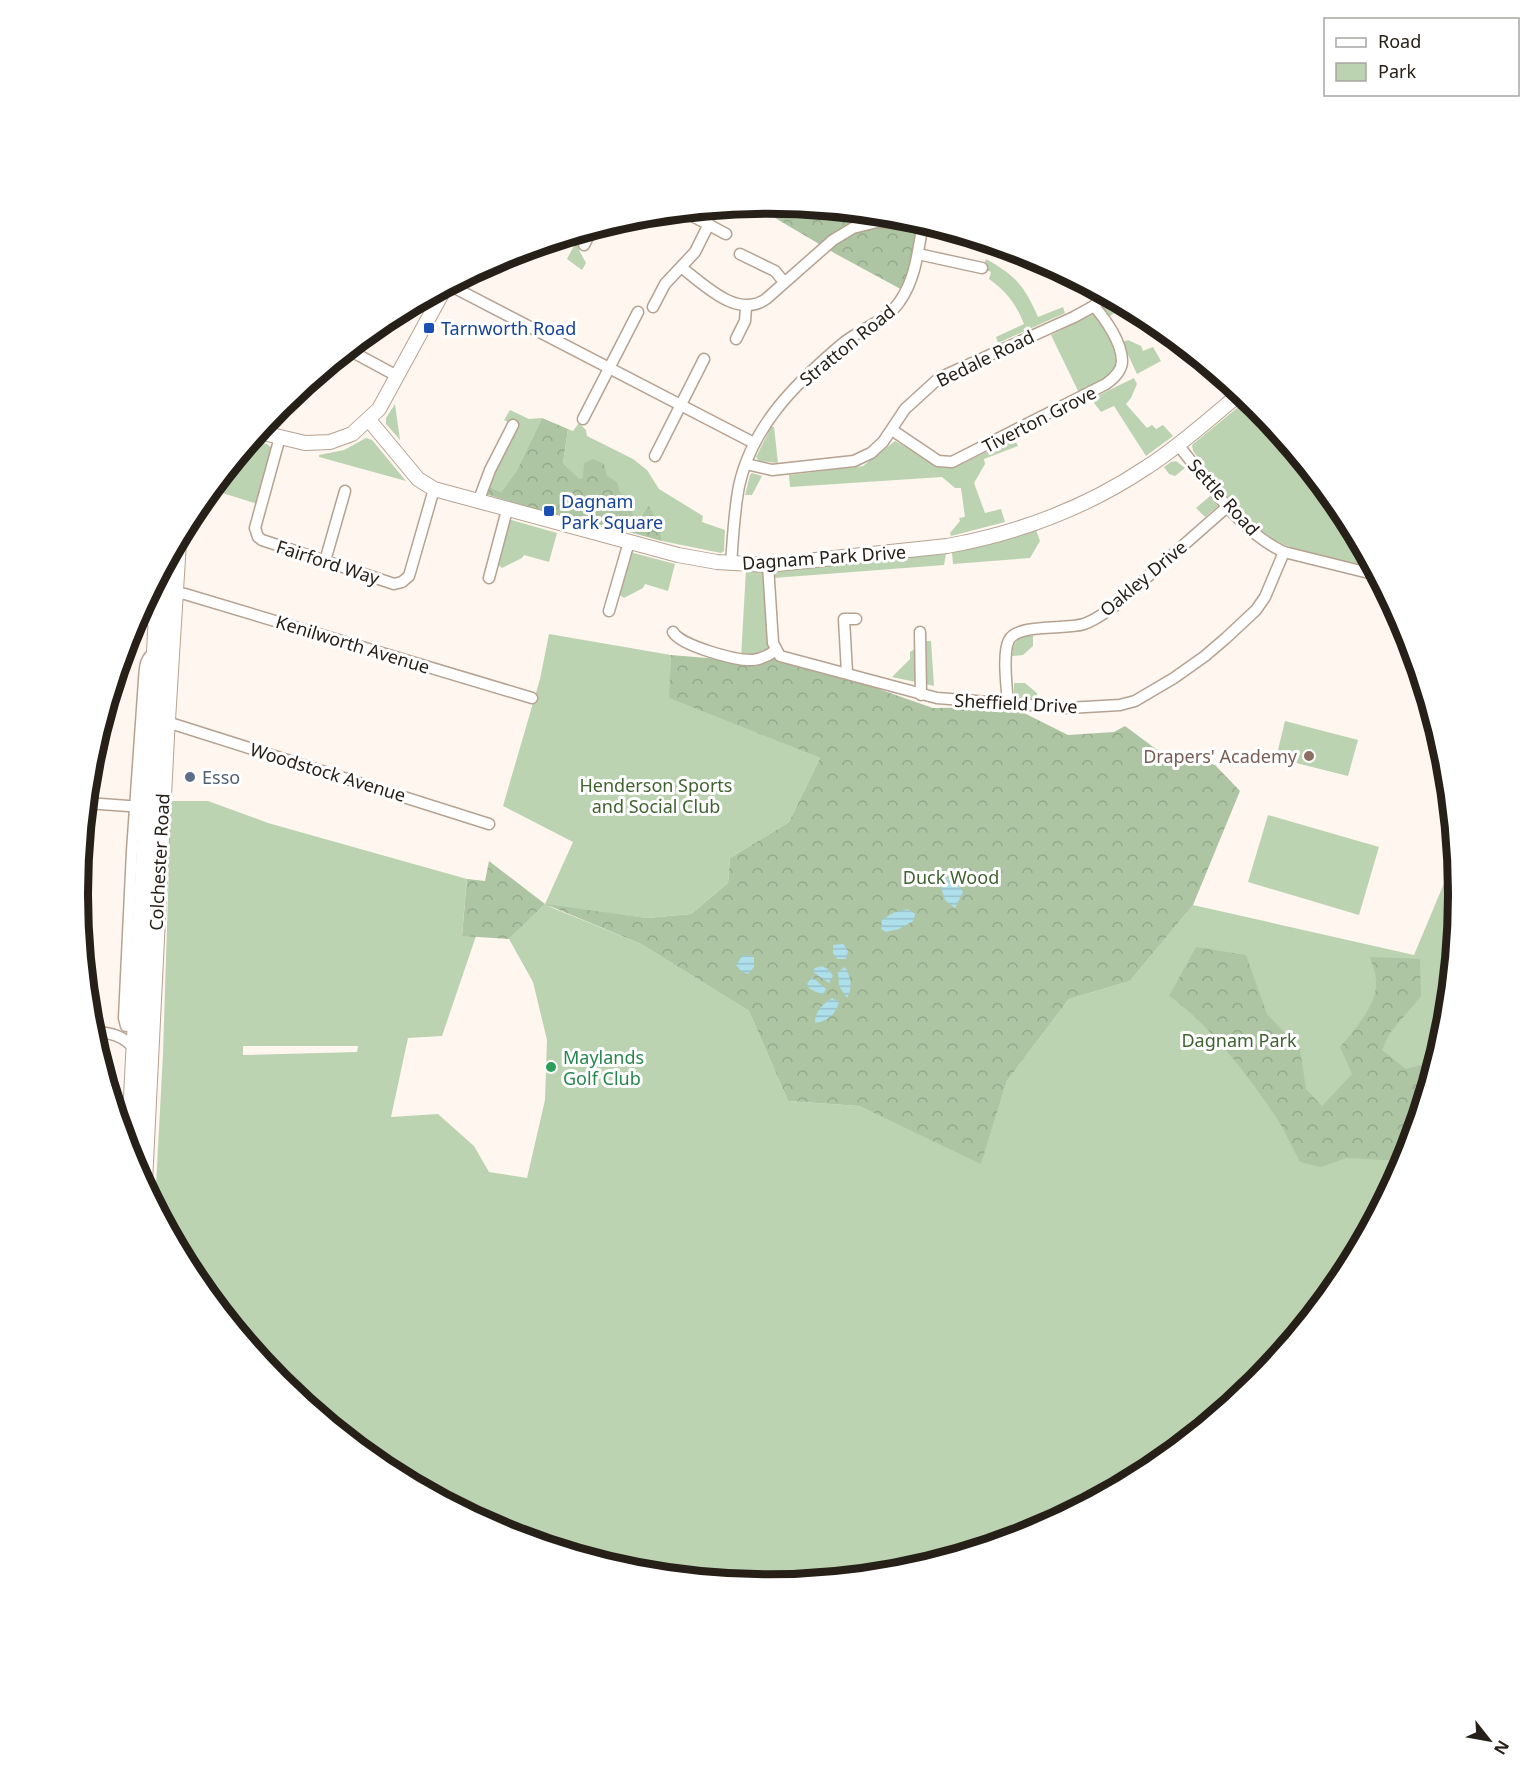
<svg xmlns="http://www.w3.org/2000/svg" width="1537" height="1788" viewBox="0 0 1537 1788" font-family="'Noto Sans',sans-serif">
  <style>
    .green { fill: #bbd3b1; fill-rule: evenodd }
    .forest { fill: url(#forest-crowns) }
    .water { fill: url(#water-rules) }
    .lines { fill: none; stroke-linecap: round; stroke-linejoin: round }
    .street-casing { stroke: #b6a291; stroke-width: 13 }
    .secondary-casing { stroke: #b6a291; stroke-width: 16 }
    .highway-casing { stroke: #b6a291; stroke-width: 20 }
    .street { stroke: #fff; stroke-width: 10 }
    .secondary { stroke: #fff; stroke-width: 14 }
    .highway { stroke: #fff; stroke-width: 18 }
    .transit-dot { fill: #1a4fb4; stroke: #fff; stroke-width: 2 }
    .education-dot { fill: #8d6e63; stroke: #fff; stroke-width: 2 }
    .service-dot { fill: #5c6f8a; stroke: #fff; stroke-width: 2 }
    .leisure-dot { fill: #2e9e5b; stroke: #fff; stroke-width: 2 }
    .labels { text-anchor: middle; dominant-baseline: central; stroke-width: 6; stroke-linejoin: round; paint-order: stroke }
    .transit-label { font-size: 18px; fill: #164399; stroke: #fff; text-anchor: start }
    .street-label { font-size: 18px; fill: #272019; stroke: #fff }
    .education-label { font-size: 18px; fill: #785e54; stroke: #fff; text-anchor: end }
    .service-label { font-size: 18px; fill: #4e5e75; stroke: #fff; text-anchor: start }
    .park-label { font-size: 18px; fill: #406231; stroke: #fff }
    .leisure-label { font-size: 18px; fill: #27864d; stroke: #fff; text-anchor: start }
    .rim { fill: none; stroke: #272019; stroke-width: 8 }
  </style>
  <defs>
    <pattern id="forest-crowns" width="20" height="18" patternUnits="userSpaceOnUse" patternTransform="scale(1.5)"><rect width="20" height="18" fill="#adc5a3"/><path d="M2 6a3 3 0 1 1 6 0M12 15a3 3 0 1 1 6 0" fill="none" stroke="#95a98c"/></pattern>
    <pattern id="water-rules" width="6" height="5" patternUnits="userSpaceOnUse" patternTransform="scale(1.5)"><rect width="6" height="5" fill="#aee0ec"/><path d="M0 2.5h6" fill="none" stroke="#96c0ca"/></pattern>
  </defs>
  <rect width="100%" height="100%" fill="#fff6ef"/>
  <g class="green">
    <path d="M576 242 581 246 579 250 586 263 582 270 567 259Z"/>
    <path d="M986 259C1016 276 1024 285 1038 317L1063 307 1065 313 998 343 996 337 1024 324C1016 304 1006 291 989 279L991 272 982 268Z"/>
    <path d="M1110 297 1123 304 1119 310 1110 316 1103 307Z"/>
    <path d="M1095 313C1106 330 1131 360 1109 377 1101 384 1089 389 1080 395L1051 335Z"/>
    <path d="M1128 340 1141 346 1143 351 1153 347 1161 361 1137 374 1122 342Z"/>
    <path d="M1134 378 1137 384 1131 398 1126 404 1147 428 1152 425 1156 429 1163 425 1173 436 1146 456 1114 406 1101 412 1091 399Z"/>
    <path d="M1248 399 1257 406 1343 511 1374 569C1339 560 1300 555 1269 537 1241 522 1212 476 1193 451L1192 445Z"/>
    <path d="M395 404 400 440 386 424V418Z"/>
    <path d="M510 410 529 419 542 418 517 470 501 492 485 485 513 425 504 420Z"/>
    <path d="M579 423 586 430 587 436 633 459 647 470 659 489 703 516 702 522 725 530 724 551 721 553 662 541 661 530 645 511 638 520 632 519 620 493 583 478 579 480 563 463 568 429 573 431Z"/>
    <path d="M771 427H774L778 463 759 461 756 457Z"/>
    <path d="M366 438 372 440 406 481 319 457V455L344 450Z"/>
    <path d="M1014 438 1018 446 984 459 985 464 974 483 985 513 1001 509 1005 522 951 536 950 533 960 521 959 518 965 517 961 488H955L942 477 790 487 789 475 863 466 895 441 942 468 958 466Z"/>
    <path d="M252 441 267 444 272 448 258 504 216 491 207 513 201 514 196 510 197 507Z"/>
    <path d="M1176 461 1185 468 1175 476 1169 474 1164 467 1171 462Z"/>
    <path d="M752 473 762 476 752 495H745L750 475Z"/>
    <path d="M1210 496 1218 506 1205 517 1196 508Z"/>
    <path d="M508 519 557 533 549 562 524 555 522 558 502 568 496 563Z"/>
    <path d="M1036 530 1040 541 1030 558 953 564 952 553Z"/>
    <path d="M630 552 675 564 668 591 645 584 643 588 624 598 618 594Z"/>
    <path d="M946 554 944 565 774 578V572L778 569Z"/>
    <path d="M746 570H759L765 574 771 654 741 658Z"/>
    <path d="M549 634 671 655 670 698 820 758 789 822 730 858 728 883 691 914 647 918 548 906 641 944 749 1011 788 1101 859 1106 981 1163 1007 1081 1069 999 1130 981 1193 905 1414 955 1455 857 1459 894 1446 1029 1406 1159 1342 1278 1257 1382 1152 1468 1032 1532 903 1571 768 1584 633 1571 504 1532 385 1468 280 1382 194 1277 155 1204 163 1054 171 801H208L268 823 467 879 462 935 476 936 442 1036 408 1038 391 1117 438 1114 474 1146 489 1172 527 1178 545 1100 547 1040 533 982 509 939 545 904 573 842 503 806 540 679ZM243 1046H358L357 1052 243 1055Z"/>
    <path d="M1025 636H1033V646L1023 655 1012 656C1013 645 1014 640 1025 636Z"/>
    <path d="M924 641H931L934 686 892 677 910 659V652L923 644Z"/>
    <path d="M1014 683H1025L1037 693V700L1018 699 1014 695Z"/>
    <path d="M1285 721 1358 740 1348 776 1276 758Z"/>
    <path d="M1268 815 1379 847 1359 915 1248 882Z"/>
  </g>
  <g class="forest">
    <path d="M769 204 904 217 923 223 906 292 836 254 753 205Z"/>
    <path d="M542 418 568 429 563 463 579 479 583 478 584 463 593 459 604 464 607 476 617 482 620 493 634 498 632 519 638 520 649 506 661 530 662 541C602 524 541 512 482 493L485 485 501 492 517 470Z"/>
    <path d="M671 655 731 660 768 656 813 666 933 708 1012 707 1068 735 1114 732 1125 726 1160 752 1215 765 1240 791 1193 905 1130 981 1069 999 1007 1081 981 1164 859 1106 788 1101 749 1011 641 944 545 904 509 939 462 936 467 879 485 881 489 861 545 904 647 918 691 914 728 883 730 858 789 822 820 758 669 698Z"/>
    <path d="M1196 947 1246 955 1267 1014 1300 1049 1306 1089 1322 1106 1352 1074 1340 1047C1354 1030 1378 1005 1376 981 1376 973 1372 964 1370 957L1420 959 1421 996 1390 1033 1382 1050 1406 1069 1436 1061 1405 1161 1346 1158 1321 1167 1300 1162C1292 1147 1285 1131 1276 1117 1250 1078 1207 1021 1169 996Z"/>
  </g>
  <g class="water">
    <path d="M947 878 955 881 963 892 955 908 945 900 941 887Z"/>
    <path d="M908 909 915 914 913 921 899 929 886 932 881 929 882 920 895 912Z"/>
    <path d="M843 944 848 951 846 959H837L833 953V945Z"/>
    <path d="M743 955 754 957V967L748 974 741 971 736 965Z"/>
    <path d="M822 966 829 970 833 976 829 983 813 972 815 968Z"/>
    <path d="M845 967C851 978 853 987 847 998L839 986 838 972Z"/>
    <path d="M812 977 826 989 823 995 810 989 807 984Z"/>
    <path d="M832 998 839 1002C835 1015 828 1021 815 1023 815 1011 822 1005 832 998Z"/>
  </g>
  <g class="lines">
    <defs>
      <g id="street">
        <path d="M685 212 726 234"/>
        <path d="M584 245 592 229"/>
        <path d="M740 254 775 271 784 282"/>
        <path d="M918 254 982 268"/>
        <path d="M682 268C705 285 737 319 766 299L833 240 853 228 877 222H889L922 228"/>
        <path d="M449 285 754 443"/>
        <path d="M653 307 665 284 695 252 709 224"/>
        <path d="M736 339 745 321 746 307"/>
        <path d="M349 350 397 376"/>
        <path d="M583 419 638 312"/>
        <path d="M892 430 938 461 952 462 1106 384C1113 379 1122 371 1122 361 1122 343 1106 320 1094 306"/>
        <path d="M280 437 255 528 258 537 262 540 394 584 402 582 409 576 434 489"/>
        <path d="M1178 445C1209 482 1238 531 1284 552L1377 575"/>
        <path d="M655 456 704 359"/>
        <path d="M746 464 772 470 854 461 871 453 883 442 905 409 939 378 1074 317 1094 306 1104 294"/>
        <path d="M478 502 490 470 513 425"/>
        <path d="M325 561 345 491"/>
        <path d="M731 564C733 538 734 512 739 486 752 426 796 383 842 344 860 329 887 321 900 301 916 278 918 250 923 223"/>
        <path d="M768 565 773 643 780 656 937 698 1068 708 1120 705 1135 701 1174 678 1205 656 1226 638 1256 610 1265 597 1284 552"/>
        <path d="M489 578 507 510"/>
        <path d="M171 598 175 593 185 594 532 698"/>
        <path d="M609 611 629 542"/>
        <path d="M137 617 153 621 160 615"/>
        <path d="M673 632C681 646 737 661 753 660 762 659 769 655 775 651"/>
        <path d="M920 632 921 695"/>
        <path d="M847 673 844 619H856"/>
        <path d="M1008 704C1007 689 1002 653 1009 640 1018 623 1066 630 1084 624 1094 621 1103 614 1112 608L1228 506"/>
        <path d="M167 722 489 824"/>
        <path d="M87 803 142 807"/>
        <path d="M126 1026 124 1018 132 851 144 680C145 668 144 659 155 652"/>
        <path d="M92 1031C111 1033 124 1035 136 1051"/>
      </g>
      <g id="secondary">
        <path d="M369 420 418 479 434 489 678 555 717 562 768 565 947 546C1019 533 1086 508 1147 467 1180 446 1210 418 1241 393"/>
        <path d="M259 432 305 443 330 442 352 434 379 409 445 288"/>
      </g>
      <g id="highway">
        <path d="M130 1155 160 575"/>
        <path d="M143 1182 165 736 177 542"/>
      </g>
    </defs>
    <use href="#street" class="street-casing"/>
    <use href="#secondary" class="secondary-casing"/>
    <use href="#highway" class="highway-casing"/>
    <use href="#street" class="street"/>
    <use href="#secondary" class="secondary"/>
    <use href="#highway" class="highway"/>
  </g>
  <g class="transit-dot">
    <rect x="423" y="322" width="12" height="12" rx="3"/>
    <rect x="543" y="505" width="12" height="12" rx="3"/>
  </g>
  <circle class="education-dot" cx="1309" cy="756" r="6"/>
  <circle class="service-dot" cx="190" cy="777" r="6"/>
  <circle class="leisure-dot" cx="551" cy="1067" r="6"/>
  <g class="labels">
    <g class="transit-label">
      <text x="441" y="328">Tarnworth Road</text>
      <text x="561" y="501">Dagnam<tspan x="561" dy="21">Park Square</tspan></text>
    </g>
    <g class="street-label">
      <text transform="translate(847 345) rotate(-39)">Stratton Road</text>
      <text transform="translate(985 358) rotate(-26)">Bedale Road</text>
      <text transform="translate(1039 419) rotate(-27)">Tiverton Grove</text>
      <text transform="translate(1224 497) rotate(48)">Settle Road</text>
      <text transform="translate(824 557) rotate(-4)">Dagnam Park Drive</text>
      <text transform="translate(328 562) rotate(18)">Fairford Way</text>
      <text transform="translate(1143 578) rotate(-40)">Oakley Drive</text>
      <text transform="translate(353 644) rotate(17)">Kenilworth Avenue</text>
      <text transform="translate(1016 703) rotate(3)">Sheffield Drive</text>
      <text transform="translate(328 772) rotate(17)">Woodstock Avenue</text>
      <text transform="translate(159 862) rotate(-87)">Colchester Road</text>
    </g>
    <g class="education-label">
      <text x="1297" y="756">Drapers' Academy</text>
    </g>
    <g class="service-label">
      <text x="202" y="777">Esso</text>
    </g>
    <g class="park-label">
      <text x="656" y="785">Henderson Sports<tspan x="656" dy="21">and Social Club</tspan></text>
      <text x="951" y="877">Duck Wood</text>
      <text x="1239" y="1040">Dagnam Park</text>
    </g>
    <g class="leisure-label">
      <text x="563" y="1057">Maylands<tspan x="563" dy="21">Golf Club</tspan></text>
    </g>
  </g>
  <path d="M0 0H1537V1788H0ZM88 894a680 680 0 1 1 1360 0a680 680 0 1 1-1360 0Z" fill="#fff" fill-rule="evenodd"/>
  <path class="rim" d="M88 894a680 680 0 1 1 1360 0a680 680 0 1 1-1360 0Z"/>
  <rect x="1324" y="18" width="195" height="78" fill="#ffffff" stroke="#a9a6a3" stroke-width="1.5"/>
  <rect x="1336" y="38" width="30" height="9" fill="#ffffff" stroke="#a9a6a3" stroke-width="1.5"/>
  <text x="1378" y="48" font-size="18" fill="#272019">Road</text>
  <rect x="1336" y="63" width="30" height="18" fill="#bbd3b1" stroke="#a9a6a3" stroke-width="1.5"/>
  <text x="1378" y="78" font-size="18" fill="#272019">Park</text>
  <g transform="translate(1489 1740) rotate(121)" stroke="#ffffff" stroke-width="4.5" paint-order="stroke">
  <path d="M0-4.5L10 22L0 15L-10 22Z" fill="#272019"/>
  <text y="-9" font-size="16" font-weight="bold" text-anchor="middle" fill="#272019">N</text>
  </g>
</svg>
